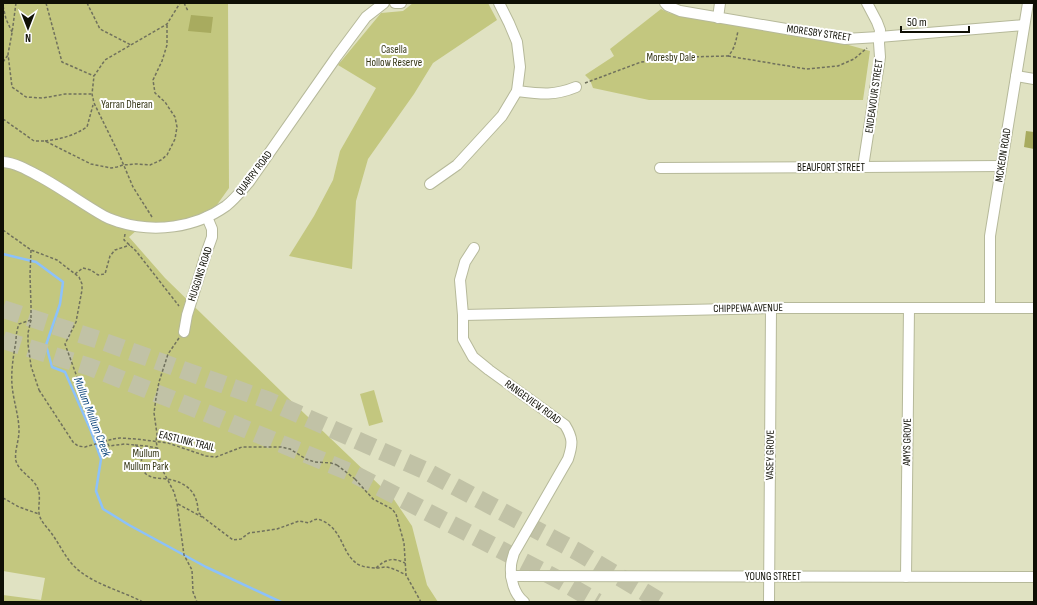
<svg xmlns="http://www.w3.org/2000/svg" width="1037" height="605" viewBox="0 0 1037 605" font-family="'Sofia Sans Condensed',sans-serif">
  <style>
    .green { fill: #c3c77f }
    .lines { fill: none; stroke-linecap: round; stroke-linejoin: round }
    .stream { stroke: #8cc1fa; stroke-width: 2.5 }
    .building { fill: #a8ab5f }
    .highway-tunnel { stroke: #c1c2a6; stroke-width: 18; stroke-dasharray: 18 9; stroke-linecap: butt }
    .street-casing { stroke: #b6b99a; stroke-width: 12 }
    .path { stroke: #70715d; stroke-width: 1.5; stroke-dasharray: 3 2; stroke-linecap: butt }
    .street { stroke: #fff; stroke-width: 10 }
    .path-bridge { stroke: #70715d; stroke-width: 1.5; stroke-dasharray: 3 2; stroke-linecap: butt }
    .labels { text-anchor: middle; dominant-baseline: central; stroke-width: 4; stroke-linejoin: round; paint-order: stroke }
    .street-label { font-size: 11px; fill: #0f0f05; stroke: #fff }
    .park-label { font-size: 11px; fill: #353615; stroke: #fff }
    .water-label { font-size: 12px; font-style: italic; fill: #154c80; stroke: #fff }
  </style>
  <rect width="100%" height="100%" fill="#e0e2c2"/>
  <g class="green">
    <path d="M3 3H228L229 188 214 209 202 215 174 222H146L129 237 165 278 285 395 393 498 412 526 427 585 438 602H3V595L41 600 45 578 3 571Z"/>
    <path d="M413 3H488L497 20 433 63 414 94 368 159 356 201 352 269 289 256 314 216 333 180 340 151 376 88 338 65 381 13 403 11Z"/>
    <path d="M661 9 669 13 710 21 838 42 870 51 863 100H649L593 88 590 80 585 75 614 56 610 49Z"/>
    <path d="M374 390 383 422 369 426 360 394Z"/>
  </g>
  <g class="lines">
    <path class="stream" d="M3 254 36 262 63 282 60 304 46 345 52 367 65 372 91 431 101 459 96 491 103 509 129 525 206 567 281 602"/>
  </g>
  <g class="building">
    <path d="M191 15 213 17 211 33 188 31Z"/>
    <path d="M1026 131 1034 132V149L1024 147Z"/>
  </g>
  <g class="lines">
    <g class="highway-tunnel">
      <path d="M3 309 99 340 267 400 424 470 578 552 661 602"/>
      <path d="M3 340 90 367 204 412 352 473 561 581 597 602"/>
    </g>
    <defs>
      <g id="street">
        <path d="M395 3H401"/>
        <path d="M665 3 668 6 680 11 845 39 879 37 1024 25"/>
        <path d="M718 18 720 3"/>
        <path d="M1016 76 1034 79"/>
        <path d="M517 91C541 94 554 96 576 87"/>
        <path d="M3 162C15 163 26 169 37 175 60 187 81 203 104 216 109 219 114 220 119 222 154 233 195 228 226 206 235 199 242 190 249 182L337 56 366 17 384 3"/>
        <path d="M863 167 880 57 879 43 880 30 877 22 867 3"/>
        <path d="M660 168 863 167 1001 166"/>
        <path d="M430 184 457 165 502 116 517 91 520 67 517 42 509 23 499 3"/>
        <path d="M474 248 465 262 460 280 463 315V339L473 357 489 370 565 425C573 438 573 444 568 459L514 553C513 557 511 562 511 566 510 579 514 594 524 602"/>
        <path d="M990 308V236L1028 3"/>
        <path d="M463 315 771 308H1034"/>
        <path d="M184 332 187 315 207 251 212 237V229L207 217"/>
        <path d="M511 576 1034 577"/>
        <path d="M906 577 909 308"/>
        <path d="M769 602 771 308"/>
      </g>
    </defs>
    <use href="#street" class="street-casing"/>
    <g class="path">
      <path d="M16 3 12 33 8 54 12 87 26 97 43 98 65 94H91"/>
      <path d="M46 3 62 62 94 76"/>
      <path d="M87 3 100 29 131 45"/>
      <path d="M184 3 188 11"/>
      <path d="M3 6 6 19 12 32"/>
      <path d="M728 56 806 69 838 66 854 59 867 48"/>
      <path d="M3 62 8 55"/>
      <path d="M585 83 641 62 686 57 728 56C735 49 736 40 738 31"/>
      <path d="M3 119 34 141H45L91 164 111 168 117 167 123 165 136 164 150 165 161 160 167 155 175 139 177 127 175 117 165 102 155 93 153 80 162 61 167 45V24"/>
      <path d="M45 141C61 139 73 136 87 127L93 105"/>
      <path d="M152 217 133 187 119 154 94 103 92 94 94 76 105 60 167 24 180 3"/>
      <path d="M3 230 31 250 57 260 79 277 82 284V290L76 322 65 344 93 421 97 425 109 446 125 444 135 445 141 449C142 457 140 468 146 474 152 479 160 478 167 479 186 482 198 492 198 512L204 518 233 540 241 539 249 533 277 529 299 521 309 523C314 519 317 518 323 521 343 531 341 551 356 563 361 567 371 568 377 568 380 568 383 567 386 567 393 568 400 572 406 575"/>
      <path d="M125 234 124 240 136 251 179 306"/>
      <path d="M31 250 30 275 31 306V320L28 333V344L31 366 39 390"/>
      <path d="M75 274 83 268 91 270 98 275 105 274 110 256 115 250 130 245"/>
      <path d="M31 320 19 324C17 329 16 335 16 341 13 358 10 376 13 393 15 406 19 418 19 431 19 441 14 452 16 461 19 472 34 478 38 489 41 496 38 506 39 513 40 521 47 527 52 534 60 545 66 559 76 568 93 584 122 591 143 602"/>
      <path d="M179 338 168 354 159 382 156 398 154 413 157 434 156 441 160 460 163 471 174 492 177 503 184 555 192 570 193 592 197 602"/>
      <path d="M113 439 120 438 136 439 168 443 206 456 216 457 242 447H281L290 449 306 459 315 462 331 463 337 465"/>
      <path d="M135 445 146 446 157 448"/>
      <path d="M355 479 373 499 392 509 396 514 404 543 406 575 421 602"/>
      <path d="M3 498 19 507 39 514"/>
      <path d="M178 504 202 517"/>
      <path d="M376 568C386 559 393 557 405 563"/>
    </g>
    <use href="#street" class="street"/>
    <g class="path-bridge">
      <path d="M39 390 73 442 78 446 85 447 113 439"/>
      <path d="M337 465 355 479"/>
    </g>
  </g>
  <g class="labels">
    <g class="street-label">
      <text transform="translate(819 33) rotate(8)">MORESBY STREET</text>
      <text transform="translate(874 96) rotate(-82)">ENDEAVOUR STREET</text>
      <text transform="translate(1003 155) rotate(-81)">MCKEON ROAD</text>
      <text x="831" y="167">BEAUFORT STREET</text>
      <text transform="translate(254 173) rotate(-53)">QUARRY ROAD</text>
      <text transform="translate(200 274) rotate(-72)">HUGGINS ROAD</text>
      <text transform="translate(748 308) rotate(-1)">CHIPPEWA AVENUE</text>
      <text transform="translate(533 402) rotate(36)">RANGEVIEW ROAD</text>
      <text transform="translate(187 441) rotate(14)">EASTLINK TRAIL</text>
      <text transform="translate(907 442) rotate(-89)">AMYS GROVE</text>
      <text transform="translate(770 455) rotate(-89)">VASEY GROVE</text>
      <text x="773" y="576">YOUNG STREET</text>
    </g>
    <g class="park-label">
      <text x="394" y="49">Casella<tspan x="394" dy="13">Hollow Reserve</tspan></text>
      <text x="671" y="57">Moresby Dale</text>
      <text x="127" y="104">Yarran Dheran</text>
      <text x="146" y="453">Mullum<tspan x="146" dy="13">Mullum Park</tspan></text>
    </g>
    <g class="water-label">
      <text transform="translate(92 417) rotate(69)">Mullum Mullum Creek</text>
    </g>
  </g>
  <rect width="1037" height="605" fill="none" stroke="#0f0f05" stroke-width="8"/>
  <g transform="translate(28 28) rotate(180)" stroke="#ffffff" stroke-width="3" paint-order="stroke">
  <path d="M0-3L7 15L0 10L-7 15Z" fill="#0f0f05"/>
  <text y="-6" font-size="11" font-weight="bold" text-anchor="middle" fill="#0f0f05">N</text>
  </g>
  <path d="M901 26v6h68v-6" fill="none" stroke="#0f0f05" stroke-width="2"/>
  <text x="907" y="26" font-size="12" fill="#0f0f05" stroke="#ffffff" stroke-width="3" paint-order="stroke">50 m</text>
</svg>
